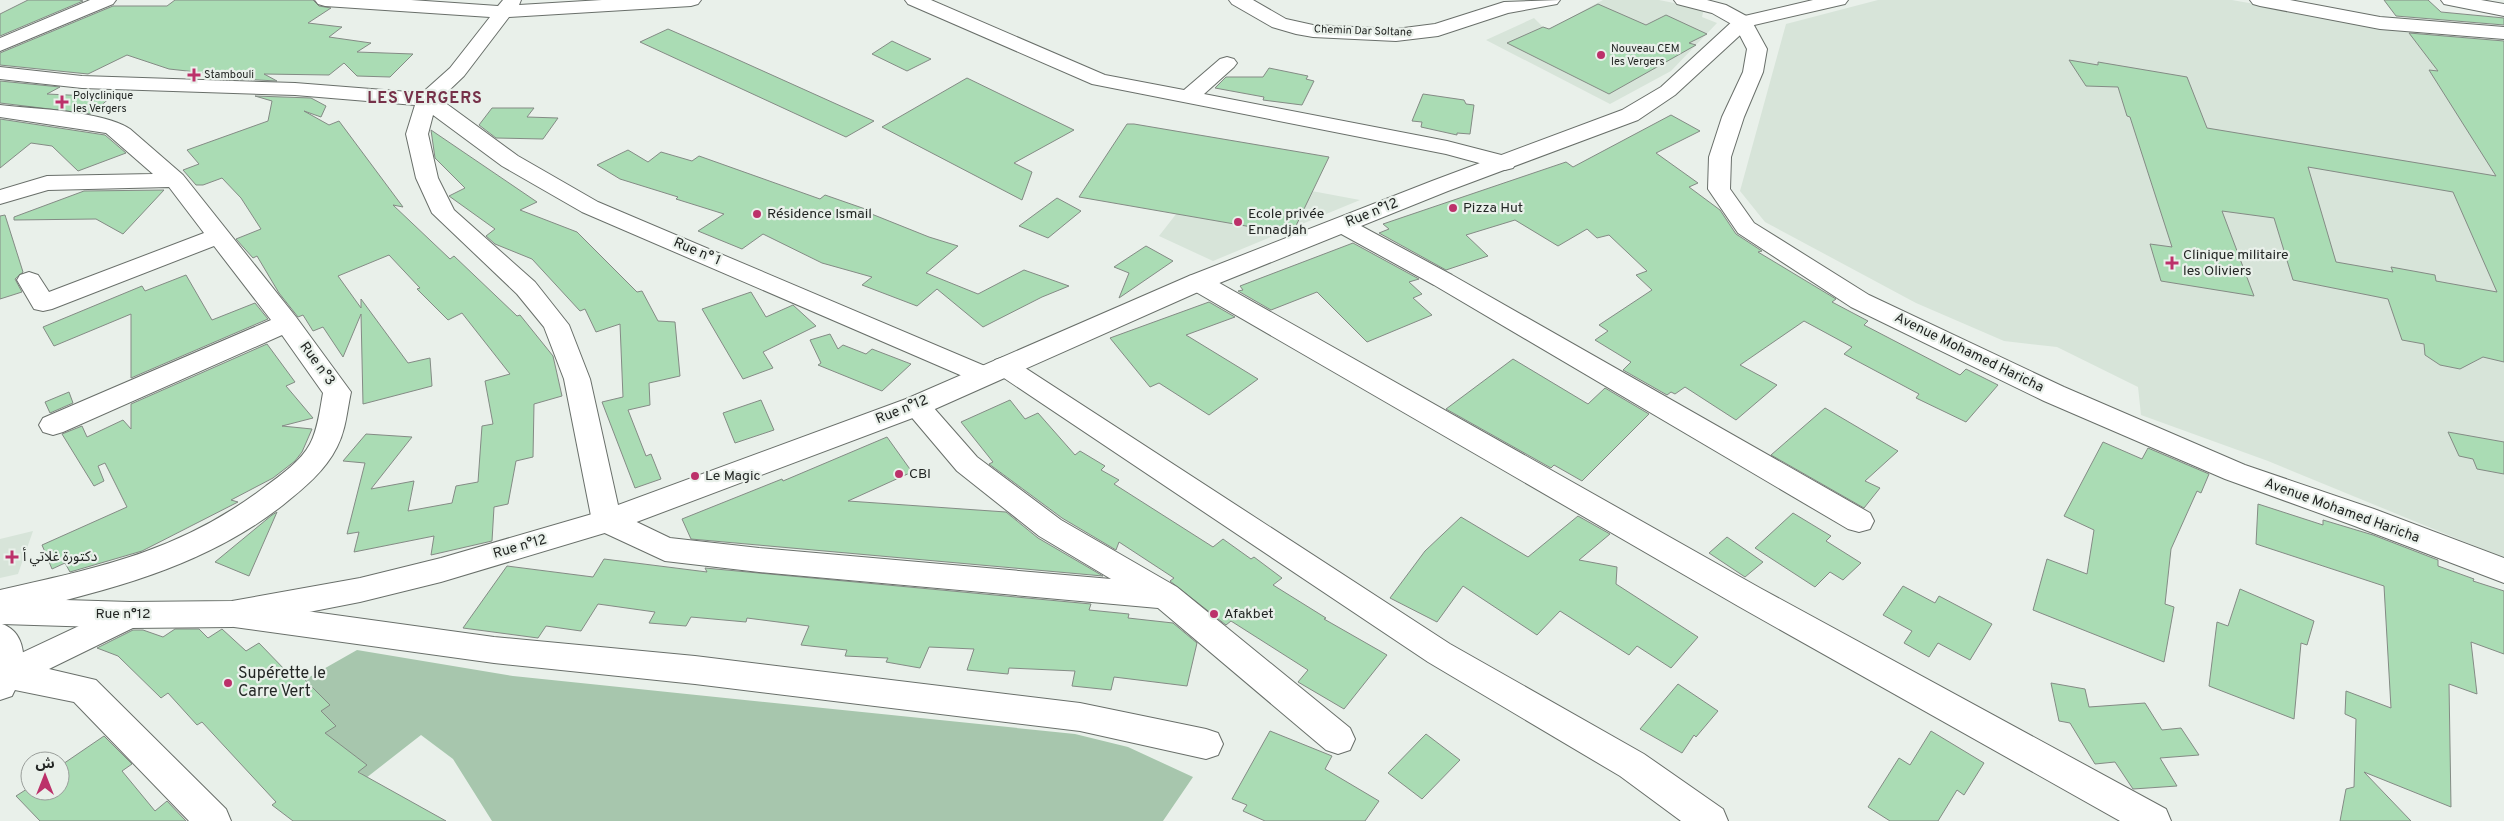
<svg xmlns="http://www.w3.org/2000/svg" width="2504" height="821" viewBox="0 0 2504 821" font-family="Overpass,'Noto Sans Arabic',sans-serif">
  <style>
    .built { fill: #d7e4d9 }
    .green { fill: #a7c6ad }
    .building { fill: #aadcb4; stroke: #848b85; fill-rule: evenodd }
    .lines { fill: none; stroke-linecap: round; stroke-linejoin: round }
    .minor-casing { stroke: #696f6a; stroke-width: 2 }
    .major-casing { stroke: #696f6a; stroke-width: 2 }
    .minor { fill: #fff; fill-rule: evenodd }
    .major { fill: #fff; fill-rule: evenodd }
    .poi-dot { fill: #bc316a; stroke: #e9f0ea; stroke-width: 2 }
    .labels { text-anchor: middle; dominant-baseline: central; stroke-width: 4.5; stroke-linejoin: round; paint-order: stroke }
    .far-street-label { font-size: 11px; fill: #232624; stroke: #e9f0ea }
    .far-poi-label { font-size: 11px; fill: #232624; stroke: #e9f0ea; text-anchor: start }
    .poi-label { font-size: 14px; fill: #232624; stroke: #e9f0ea; text-anchor: start }
    .street-label { font-size: 14px; fill: #232624; stroke: #e9f0ea }
    .far-district-label { font-size: 16px; font-weight: bold; letter-spacing: 1px; fill: #763149; stroke: #e9f0ea }
    .near-poi-label { font-size: 16px; fill: #232624; stroke: #e9f0ea; text-anchor: start }
  </style>
  <rect width="100%" height="100%" fill="#e9f0ea"/>
  <g class="built">
    <path d="M1603 0H1659L1704 9 1702 17 1717 23 1671 71 1610 104 1486 40 1534 18 1543 27 1549 29Z"/>
    <path d="M1878 0H2232L2417 33 2476 145 2504 152V558L2268 461 2141 415 2138 387 2057 347 2004 341 1916 303 1765 222 1740 191 1786 24Z"/>
    <path d="M1204 171 1360 200 1213 261 1159 236 1180 209Z"/>
    <path d="M33 531 18 574 0 578V539Z"/>
  </g>
  <path class="green" d="M357 650 513 676 1075 734 1128 747 1193 777 1163 821H492L453 759 421 735 366 778 276 696Z"/>
  <g class="building">
    <path d="M28 0H79L83 1 0 36V14Z"/>
    <path d="M175 0H313L319 6 331 8 308 23 342 27 329 37 371 43 357 52 413 54 390 77 357 76 344 63 329 75 264 74 277 81 239 79 242 77 169 69 127 55 88 74 0 65V53L113 6H167Z"/>
    <path d="M2384 0H2428L2441 12 2504 18V25L2396 16Z"/>
    <path d="M1598 4 1646 25 1666 15 1707 34 1689 43 1696 45 1609 94 1507 43 1543 27 1549 29Z"/>
    <path d="M668 29 723 53 874 121 846 137 640 42Z"/>
    <path d="M2409 33 2504 41V362L2483 357 2460 369 2440 365 2425 355 2424 344 2402 340 2388 299 2293 280 2274 218 2222 211 2254 296 2161 281 2150 244 2172 247 2130 117 2127 116 2118 87 2086 86 2069 60 2098 65V62L2187 77 2207 128 2496 176 2429 70 2438 71ZM2308 167 2453 192 2497 292 2436 281 2435 275 2391 267 2393 272 2336 262Z"/>
    <path d="M892 41 909 49 931 59 907 71 872 54Z"/>
    <path d="M1269 68 1308 76 1306 79 1314 81 1302 105 1263 100 1264 97 1215 88 1226 77H1263Z"/>
    <path d="M967 78 1074 130 1014 163 1032 172 1022 200 882 127Z"/>
    <path d="M0 81 60 87 47 94 111 97 91 114 0 103Z"/>
    <path d="M1423 94 1464 100 1466 104 1474 105 1470 134 1457 133V135L1421 127 1422 122 1412 121Z"/>
    <path d="M255 96 311 98 326 106 321 117 304 111 329 125 339 121 403 207 393 205 450 259 454 256 517 316 520 315 553 356 562 396 534 404 533 457 516 461 508 504 494 507 492 541 431 555 434 536 354 552 359 532 347 534 365 463 343 461 366 434 412 437 371 489 414 481 408 511 452 503 456 486 478 482 482 426 493 424 485 381 510 374 462 313 448 320 417 289 420 288 389 255 338 276 361 308V299L408 363 430 358 432 386 363 404 361 314 343 357 323 327 313 331 303 315 298 317 279 293 257 256 253 258 236 239 261 229 241 198 222 178 203 185H196L183 170 199 164 187 150 268 121 272 101Z"/>
    <path d="M492 108H534L527 117 558 118 543 139 496 138 479 125Z"/>
    <path d="M1671 115 1700 131 1656 153 1698 183 1689 187 1720 210 1736 234 1762 251 1758 252 1836 299 1832 302 1868 321 1864 325 1960 375 1966 369 1998 385 1966 422 1916 398 1919 394 1844 354 1852 347 1804 321 1740 365 1777 385 1736 420 1685 387 1675 394 1671 392 1667 395 1623 370 1631 362 1595 340 1608 331 1599 325 1652 290 1636 275 1647 271 1609 235 1597 238 1587 229 1558 246 1515 220 1466 235 1488 256 1446 270 1379 233 1389 229 1383 224 1566 162 1573 167Z"/>
    <path d="M0 119 105 135 126 153 78 171 52 146 31 143 0 168Z"/>
    <path d="M1127 124H1134L1329 157 1292 234 1079 197Z"/>
    <path d="M431 130 537 202 520 210 577 232 637 292 642 291 658 321 675 322 680 376 649 383 650 405 628 410 646 456 651 454 661 479 635 488 602 402 623 397 620 324 596 332 585 309 580 311 532 259 495 244 486 236 495 229 449 196 465 188 435 158Z"/>
    <path d="M628 150 648 162 661 152 692 161 699 156 820 199 825 195 871 211 869 213 929 237 958 246 926 273 978 294 1024 270 1069 286 1042 297 983 327 937 289 917 306 862 285 872 277 822 263 763 234 742 249 698 231 724 214 676 199 678 197 620 179 597 165Z"/>
    <path d="M164 190 123 234 96 219 14 220V217L84 191Z"/>
    <path d="M1057 198 1081 211 1048 238 1019 226Z"/>
    <path d="M5 215 23 272 15 279 22 292 0 299V216Z"/>
    <path d="M1353 243 1419 279 1409 282 1422 294 1413 298 1432 315 1367 342 1317 292 1271 310 1238 291 1243 290 1240 286Z"/>
    <path d="M1146 246 1173 261 1119 298 1129 273 1114 267Z"/>
    <path d="M186 275 212 320 255 303 268 319 131 378V314L54 346 43 327 142 286 145 291Z"/>
    <path d="M751 292 766 317 793 305 816 326 763 352 773 368 743 379 702 309Z"/>
    <path d="M1209 302 1235 317 1186 335 1258 379 1209 415 1159 383 1150 387 1110 338Z"/>
    <path d="M830 334 838 349 843 345 866 354 872 349 911 364 882 391 818 365 821 363 810 340Z"/>
    <path d="M267 344 295 382 286 386 313 418 282 426 312 429 302 452 295 461 273 478 231 500 238 502 142 551 70 572 65 563 52 569 42 545 127 507 105 463 98 466 104 481 94 486 62 434 82 426 87 437 123 420 131 429V404Z"/>
    <path d="M1513 359 1588 404 1605 388 1649 414 1582 481 1554 465 1551 468 1446 409Z"/>
    <path d="M69 392 73 403 50 413 45 402Z"/>
    <path d="M761 400 774 430 735 443 723 413Z"/>
    <path d="M1010 400 1025 419 1038 413 1075 455 1080 451 1105 466 1101 470 1119 480 1114 484 1213 547 1223 539 1251 559 1254 557 1282 578 1273 585 1326 618 1324 619 1387 655 1344 709 1298 682 1308 670 1231 621 1226 625 1170 581 1174 578 1119 542 1116 550 1062 518 989 464 993 462 961 422Z"/>
    <path d="M1825 408 1898 451 1865 481 1880 488 1864 508 1771 455Z"/>
    <path d="M2448 432 2504 442V474L2477 469 2473 459 2459 456Z"/>
    <path d="M887 437 912 472 848 501 1006 512 1038 538 1103 576 691 539 682 519 782 479 783 481Z"/>
    <path d="M2103 442 2142 459 2148 448 2209 474 2201 493 2197 491 2171 549 2165 604 2174 607 2164 662 2033 610 2047 559 2087 574 2094 530 2064 516Z"/>
    <path d="M2258 504 2323 525V520L2373 535 2438 560V566L2474 579 2473 581 2504 591V654L2471 642 2477 694 2449 684 2451 807 2364 772 2411 821H2340L2346 789 2354 787 2356 719 2345 714 2346 691 2391 708 2384 586 2256 544Z"/>
    <path d="M277 512 249 576 215 562 272 515Z"/>
    <path d="M1793 513 1831 536 1826 541 1861 563 1843 580 1830 572 1815 587 1755 548Z"/>
    <path d="M1578 516 1610 534 1579 560 1617 567 1616 584 1698 637 1671 668 1637 646 1629 655 1560 611 1537 635 1463 586 1437 622 1390 598 1425 551 1461 517 1528 557Z"/>
    <path d="M1727 537 1763 562 1745 577 1709 553Z"/>
    <path d="M604 559 707 572 705 568 1091 604 1089 610 1129 614 1128 618 1173 623 1197 643 1187 686 1114 677 1111 690 1072 686 1075 671 1009 668 1008 674 967 670 974 649 929 647 920 668 886 662 888 658 845 656 847 650 801 645 809 626 747 618 746 622 691 617 686 626 649 623 655 612 598 604 581 631 546 626 538 638 463 628 507 566 593 577Z"/>
    <path d="M1903 586 1935 603 1939 596 1992 624 1970 660 1938 643 1929 657 1904 643 1912 631 1883 615Z"/>
    <path d="M2240 589 2314 621 2307 645 2301 643 2294 719 2209 686 2217 622 2228 626Z"/>
    <path d="M175 629H199L208 638 222 629 246 651 259 643 287 672 293 668 330 705 321 711 336 726 325 733 367 765 358 772 446 821H293L272 805 276 802 202 722 197 725 168 693 161 698 118 656 97 648 133 630H143L163 637Z"/>
    <path d="M2051 683 2085 689 2089 707 2145 703 2162 730 2181 728 2199 755 2160 758 2177 786 2133 789 2115 762 2095 764 2070 723 2059 721Z"/>
    <path d="M1678 684 1718 711 1696 737 1694 735 1682 753 1640 729Z"/>
    <path d="M1270 731 1332 756 1325 769 1379 801 1365 821H1265L1243 811 1247 805 1232 799Z"/>
    <path d="M1931 731 1984 763 1964 795 1957 790 1938 821H1890L1868 807 1899 758 1910 765Z"/>
    <path d="M1426 734 1460 760 1422 799 1388 773Z"/>
    <path d="M104 736 132 764 122 771 155 811 167 801 186 821H40L16 796 30 787V791H60V766Z"/>
  </g>
  <g class="lines">
    <defs>
      <g id="minor">
        <path d="M90 0H116L113 4 0 51V38Z"/>
        <path d="M315 0H411L498 6 503 0H521L519 5 602 0H701L698 4 691 6 509 17 464 76 440 99 518 156 598 202 992 369 991 366 995 360 1004 357 1013 360 1450 644 1644 754 1723 809 1728 821H1681L1620 776 1428 662 995 372 996 375 992 381 983 384 974 381 582 212 502 166 433 115 428 134 438 178 454 210 535 282 569 325 590 379 620 514 670 538 759 548 1111 579 1039 536 957 471 902 406 906 399 916 397 926 399 977 457 1061 520 1177 587 1350 728 1355 739 1350 750 1338 754 1326 750 1158 608 759 572 665 561 596 529 592 521 564 379 544 327 517 294 432 213 416 178 406 134 415 105 295 95 82 88 0 79V67L82 76 295 83 422 93 450 68 490 17 325 6 318 4Z"/>
        <path d="M905 0H931L1105 75 1184 90 1220 59 1227 57 1234 59 1237 63 1234 67 1204 94 1447 141 1513 158 1516 163 1513 168 1505 170 1446 154 1092 84 908 4Z"/>
        <path d="M1229 0H1253L1286 19 1313 25 1396 29 1435 24 1504 2 1560 0 1557 4 1508 13 1438 36 1396 41 1313 37 1296 34 1272 27 1232 4Z"/>
        <path d="M1674 0H1707L1726 5 1750 18 1767 49 1763 72 1744 117 1731 157 1730 189 1754 223 1869 295 2064 387 2245 465 2374 509 2504 558V583L2352 525 2225 479 2044 401 1851 307 1738 233 1708 189 1709 157 1722 117 1743 72 1747 49 1735 26 1712 13 1677 4Z"/>
        <path d="M2250 0H2290L2380 17 2504 27V39L2380 29 2260 6 2253 4Z"/>
        <path d="M2441 0H2481L2504 4V16L2444 4Z"/>
        <path d="M0 105C34 109 103 111 130 129L183 175 296 317 351 392C347 410 346 430 337 447 325 471 304 488 283 505 200 570 101 592 0 616V590C102 567 181 551 266 486 281 475 301 461 310 444 318 429 320 409 323 393L282 335 63 432 53 435 43 432 39 425 43 418 271 320 214 246 52 309 43 311 34 309 17 280 20 275 29 272 38 275 49 292 204 233 169 187 48 190 0 204V190L47 176 153 174 106 133 0 117Z"/>
        <path d="M1342 218 1350 220 1452 275 1870 513 1874 521 1870 529 1859 532 1848 529 1434 285 1334 230 1330 225 1334 220Z"/>
        <path d="M1198 274 1207 276 1760 588 2166 809 2171 821H2120L1738 606 1189 288 1186 282 1189 276Z"/>
        <path d="M234 601 494 637 695 656 1080 703 1206 729 1218 733 1223 744 1218 755 1206 759 1080 731 695 684 494 663 234 627 223 623 218 614 223 605Z"/>
        <path d="M130 602 141 606 146 615 141 624 49 669 96 680 226 809 231 821H189L74 702 0 687V663Z"/>
      </g>
      <path id="major" d="M1813 0H1848L1845 4 1750 26 1675 95 1638 120 1448 191 1207 288 926 413 618 529 441 582 360 602 232 627 130 628 2 624C23 631 26 655 22 674 21 681 15 689 12 696L0 700V598L130 602 232 601 360 578 441 558 599 512 906 399 1189 276 1432 181 1622 110 1661 87 1736 18Z"/>
    </defs>
    <use href="#minor" class="minor-casing"/>
    <use href="#major" class="major-casing"/>
    <use href="#minor" class="minor"/>
    <use href="#major" class="major"/>
  </g>
  <g class="poi-dot">
    <circle cx="1601" cy="55" r="5"/>
    <path d="M191.5 67.5h5v5h5v5h-5v5h-5v-5h-5v-5h5z"/>
    <path d="M59.5 94.5h5v5h5v5h-5v5h-5v-5h-5v-5h5z"/>
    <circle cx="1453" cy="208" r="5"/>
    <circle cx="757" cy="214" r="5"/>
    <circle cx="1238" cy="222" r="5"/>
    <path d="M2169.5 255.5h5v5h5v5h-5v5h-5v-5h-5v-5h5z"/>
    <circle cx="899" cy="474" r="5"/>
    <circle cx="695" cy="476" r="5"/>
    <path d="M9.5 549.5h5v5h5v5h-5v5h-5v-5h-5v-5h5z"/>
    <circle cx="1214" cy="614" r="5"/>
    <circle cx="228" cy="683" r="5"/>
  </g>
  <g class="labels">
    <g class="far-street-label">
      <text transform="translate(1363 31) rotate(2)">Chemin Dar Soltane</text>
    </g>
    <g class="far-poi-label">
      <text x="1611" y="49">Nouveau CEM<tspan x="1611" dy="13">les Vergers</tspan></text>
      <text x="204" y="75">Stambouli</text>
      <text x="73" y="96">Polyclinique<tspan x="73" dy="13">les Vergers</tspan></text>
    </g>
    <g class="poi-label">
      <text x="1463" y="208">Pizza Hut</text>
      <text x="767" y="214">Résidence Ismail</text>
      <text x="1248" y="214">Ecole privée<tspan x="1248" dy="16">Ennadjah</tspan></text>
      <text x="2183" y="255">Clinique militaire<tspan x="2183" dy="16">les Oliviers</tspan></text>
      <text x="909" y="474">CBI</text>
      <text x="705" y="476">Le Magic</text>
      <text x="23" y="557">دكتورة غلاتي أ</text>
      <text x="1224" y="614">Afakbet</text>
    </g>
    <g class="street-label">
      <text transform="translate(1372 213) rotate(-22)">Rue n°12</text>
      <text transform="translate(697 252) rotate(23)">Rue n° 1</text>
      <text transform="translate(1969 353) rotate(26)">Avenue Mohamed Haricha</text>
      <text transform="translate(317 364) rotate(54)">Rue n°3</text>
      <text transform="translate(902 410) rotate(-22)">Rue n°12</text>
      <text transform="translate(2342 511) rotate(20)">Avenue Mohamed Haricha</text>
      <text transform="translate(520 547) rotate(-16)">Rue n°12</text>
      <text x="123" y="614">Rue n°12</text>
    </g>
    <g class="far-district-label">
      <text x="425" y="99">LES VERGERS</text>
    </g>
    <g class="near-poi-label">
      <text x="238" y="674">Supérette le<tspan x="238" dy="18">Carre Vert</tspan></text>
    </g>
  </g>
  <g transform="translate(45 776)"><circle r="24" fill="#e9f0ea" stroke="#9a9f9b"/>
  <path d="M0-4L9 19L0 12L-9 19Z" fill="#bc316a"/>
  <text y="-8" font-size="14" font-weight="bold" text-anchor="middle" fill="#232624">ش</text>
  </g>
</svg>
